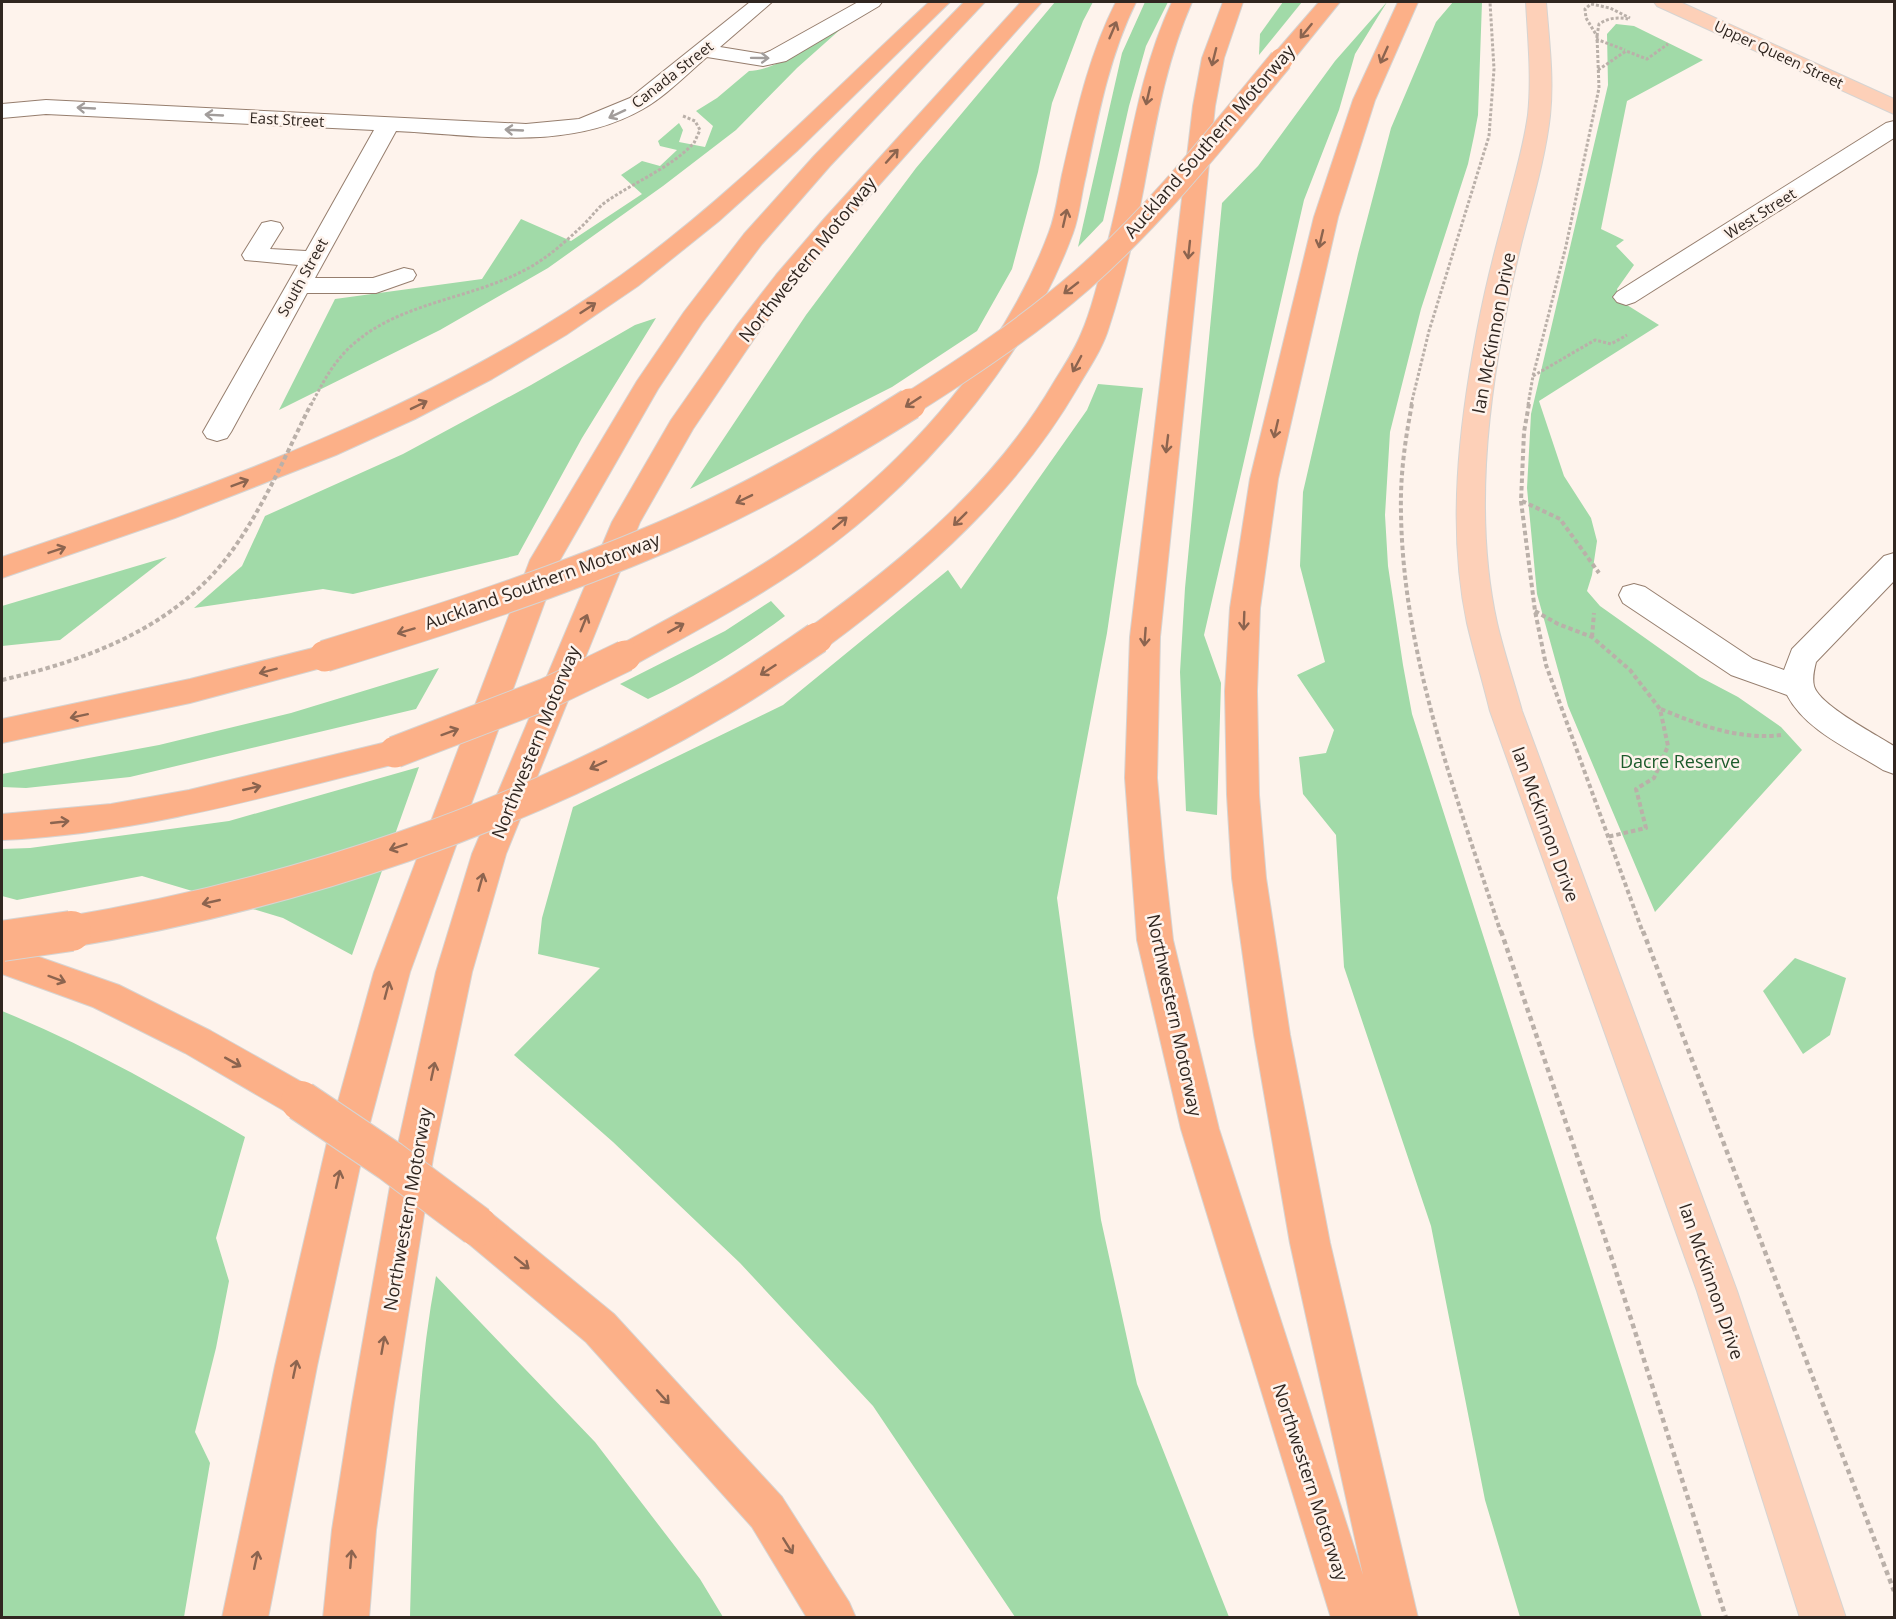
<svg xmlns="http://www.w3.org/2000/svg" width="1896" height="1619" viewBox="0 0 1896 1619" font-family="'Open Sans',sans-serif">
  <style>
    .green { fill: #a1daa8 }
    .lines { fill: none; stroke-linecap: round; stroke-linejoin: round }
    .minor-casing { stroke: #967e6e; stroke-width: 2 }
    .major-casing { stroke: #d6d4d2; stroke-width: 2 }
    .highway-casing { stroke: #d6d4d2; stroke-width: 2 }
    .path-far2 { stroke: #bab0a9; stroke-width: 3; stroke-dasharray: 3 2; stroke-linecap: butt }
    .path-far1 { stroke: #bab0a9; stroke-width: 4; stroke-dasharray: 4.5 3; stroke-linecap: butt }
    .path { stroke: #bab0a9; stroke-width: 4.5; stroke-dasharray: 5 4; stroke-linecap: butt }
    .minor { fill: #fff; fill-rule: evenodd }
    .major { fill: #fdd0b8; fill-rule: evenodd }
    .highway { fill: #fcb088; fill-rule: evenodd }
    .highway-bridge-far2-casing { stroke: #d6d4d2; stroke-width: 25; stroke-linecap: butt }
    .highway-bridge-far1-casing { stroke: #d6d4d2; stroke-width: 33; stroke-linecap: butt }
    .highway-bridge-casing { stroke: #d6d4d2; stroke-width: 42; stroke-linecap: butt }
    .path-bridge-far1 { stroke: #bab0a9; stroke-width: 3; stroke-dasharray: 3 2; stroke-linecap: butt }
    .path-bridge { stroke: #bab0a9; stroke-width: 4; stroke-dasharray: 4.5 3; stroke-linecap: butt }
    .highway-bridge-far2 { stroke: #fcb088; stroke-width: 23 }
    .highway-bridge-far1 { stroke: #fcb088; stroke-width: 31 }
    .highway-bridge { stroke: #fcb088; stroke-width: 40 }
    .oneway { stroke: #8c644f }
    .oneway2 { stroke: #a29d9b }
    .labels { text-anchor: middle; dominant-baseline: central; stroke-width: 5; stroke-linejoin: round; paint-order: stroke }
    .far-street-label { font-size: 15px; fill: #302620; stroke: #fef3ec }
    .street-label { font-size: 18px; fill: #302620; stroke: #fef3ec }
    .park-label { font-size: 18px; fill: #1c5b2b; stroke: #fef3ec }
  </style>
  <rect width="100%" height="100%" fill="#fef3ec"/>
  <g class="green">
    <path d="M1055 2H1093L1083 21 1052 103 1038 172 1012 269 977 331 892 387 690 489 806 315 916 168Z"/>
    <path d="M1145 2H1168L1146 46 1129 106 1103 221 1078 247 1122 53Z"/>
    <path d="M1283 2H1302L1259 55 1260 34Z"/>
    <path d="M1387 2 1355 54 1339 110 1304 200 1204 635 1221 683 1217 815 1186 811 1180 672 1185 588 1222 203 1258 166 1335 61Z"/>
    <path d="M1453 2H1482L1478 115 1474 136 1468 164 1421 309 1390 432 1385 515 1388 566 1403 665 1412 714 1702 1617H1520L1485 1500 1431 1226 1344 967 1336 835 1303 794 1299 757 1326 753 1334 730 1297 675 1325 662 1300 566 1303 492 1358 254 1391 128 1436 22Z"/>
    <path d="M861 11 797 68 736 130 663 186 548 268 440 330 279 410 335 299 482 279 521 219 571 241 642 194 621 175 642 161 660 166 677 150 660 146 658 141 679 123 683 130 679 142 705 147 713 126 696 111 717 98 749 71C780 71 833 29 861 11Z"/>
    <path d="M1616 24 1634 26 1703 60 1627 101 1601 229 1624 240 1616 246 1634 265 1617 289 1619 300 1659 325 1539 401 1564 476 1591 518 1597 541 1592 575 1587 591 1600 606 1700 677 1738 697 1781 727 1802 750 1655 912 1568 706 1537 594 1527 488 1531 414 1608 85 1607 34Z"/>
    <path d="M656 318 582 438 518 555 353 594 323 589 194 608 242 566 265 516 403 454 531 385 635 325Z"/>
    <path d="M1098 384 1143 388 1107 633 1057 898 1101 1220 1137 1384 1229 1617H1015L873 1406 740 1263 613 1142 514 1055 600 968 538 954 542 918 573 807 783 705 948 570 961 589 1087 410Z"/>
    <path d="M167 557 60 640 2 646V606Z"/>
    <path d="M771 601 785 616C742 648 697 676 648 699L620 684 725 631Z"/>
    <path d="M439 668 416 709 130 777 26 788 2 787V774L159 745 291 713Z"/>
    <path d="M419 767 352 955 283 918 142 876 17 900 2 896V849L30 848 229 821Z"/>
    <path d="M1795 958 1846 978 1830 1035 1803 1054 1763 991Z"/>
    <path d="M2 1011C86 1045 166 1091 245 1137L216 1238 229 1281 216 1348 195 1432 210 1463 184 1617H2Z"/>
    <path d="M436 1276 595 1442 700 1579 723 1617H410C413 1503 415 1389 436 1276Z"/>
  </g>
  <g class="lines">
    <defs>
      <g id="minor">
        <path d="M750 2H772L720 47 763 54 770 51 858 2H882L879 6 786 61 763 66 707 57C687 74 666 96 643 109 568 152 479 135 396 131L315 278H373L404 268 413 270 416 275 413 280 376 293H307L231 432 227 438 217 441 207 438 203 432 298 265 245 260 242 255 262 223 271 221 280 223 283 228 270 249 306 251 374 130 46 114 2 118V104L46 100 526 124 579 119 630 98Z"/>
        <path d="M1894 121V138L1635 302 1626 305 1617 302 1613 297 1617 292 1886 123Z"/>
        <path d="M1894 553V581L1816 662C1814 670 1812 678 1814 686 1819 705 1877 735 1894 746V774L1883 770C1850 749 1806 731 1787 695L1731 675 1623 603 1619 595 1623 587 1634 584 1645 587 1753 659 1784 670 1792 649 1884 556Z"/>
      </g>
      <g id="major">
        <path d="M1526 2H1546C1549 40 1554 78 1550 116 1546 151 1537 184 1528 218 1518 254 1510 292 1503 329 1485 424 1476 528 1497 623 1504 653 1514 682 1522 711L1737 1291 1846 1618H1800L1697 1291 1490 711C1483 682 1474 653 1467 623 1447 528 1459 426 1477 331 1484 294 1493 257 1503 221 1512 185 1523 151 1528 115 1532 78 1528 39 1526 2Z"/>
        <path d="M1654 2H1680L1894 99V114L1657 6Z"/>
      </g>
      <g id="highway">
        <path d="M929 2H950L797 151 719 221 638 286 566 335 492 379 415 419 336 455 175 518 2 578V557C217 485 434 408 620 276 732 196 828 95 929 2Z"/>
        <path d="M964 2H985L830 166 762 244 702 323 658 389 560 560 410 972 367 1134 317 1366 268 1618H222L275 1366 329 1134 374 972 530 560 637 381 684 312 744 234 814 156Z"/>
        <path d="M1021 2H1042L840 229 794 285 756 336 693 429 640 522 506 854 472 972 433 1158 394 1403 376 1530 369 1618H323L332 1530 352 1403 395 1158 436 972 472 854 612 522 671 420 738 324 776 275 824 219Z"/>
        <path d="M1116 2H1136C1109 57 1098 116 1086 175 1081 194 1080 214 1073 233 1029 353 934 467 833 544 772 591 703 627 636 664L625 667 614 664 610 656 614 648C682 611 751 576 813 530 913 455 1005 351 1049 232 1056 214 1058 194 1062 175 1076 115 1088 57 1116 2Z"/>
        <path d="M1172 2H1192C1166 61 1156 122 1144 186 1135 233 1124 281 1109 327 1103 348 1089 368 1078 387 1016 494 926 573 828 646L817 649 806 646 802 638 806 630C902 561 994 485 1054 382 1064 366 1074 351 1081 334 1094 305 1103 261 1111 229 1130 152 1138 75 1172 2Z"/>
        <path d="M1223 2H1243L1224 58 1215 106 1160 637 1157 778 1164 858 1173 940 1219 1129 1363 1575 1290 1243 1254 1035 1232 878 1227 795 1225 691 1230 608 1250 479 1314 217 1353 100 1398 2H1418L1375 100 1338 217 1278 479 1260 608 1257 691 1259 795 1266 878 1290 1035 1330 1243 1418 1618H1331L1181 1129 1137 940 1125 778 1130 637 1193 106 1202 58Z"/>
        <path d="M1319 2H1340L1289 65 1281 66 1273 65 1270 60 1273 55Z"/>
        <path d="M325 645 336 648 340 656 336 664 190 703 2 743V719L190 679Z"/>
        <path d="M395 740 406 743 411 752 406 761 395 764C265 797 136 834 2 840V814L111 804 189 790Z"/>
        <path d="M2 944 119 985 211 1031 314 1089 320 1101 314 1113 301 1118 288 1113 185 1053 93 1007 2 974Z"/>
        <path d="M477 1207 491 1213 614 1314 782 1497 849 1602 856 1618H807L752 1527 586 1342 463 1239 457 1226 463 1213Z"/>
      </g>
    </defs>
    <use href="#minor" class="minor-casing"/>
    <use href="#major" class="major-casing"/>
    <use href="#highway" class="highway-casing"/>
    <g class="path-far2">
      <path d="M1597 36 1599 24C1608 18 1617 17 1628 19"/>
      <path d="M1596 39 1625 50"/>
      <path d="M1598 70 1626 51 1647 59 1668 44"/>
      <path d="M683 116 695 121 700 130 694 143"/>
      <path d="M1533 376 1595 340 1611 344 1627 335"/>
      <path d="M1411 405 1429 331 1489 136 1494 69 1490 2"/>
      <path d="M1528 405 1533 376 1566 246 1599 88 1597 36 1586 18 1585 9 1591 4 1610 8 1630 18"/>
    </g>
    <g class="path-far1">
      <path d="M1412 404C1405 440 1400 476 1401 513 1403 657 1457 797 1501 933"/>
      <path d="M1529 404 1524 432 1521 501 1535 611 1546 665 1643 933"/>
      <path d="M1522 501 1560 519 1599 573"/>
      <path d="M1535 611 1558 624 1592 637 1630 670 1660 709 1668 746 1654 778 1636 789 1646 828 1607 837"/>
      <path d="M1592 637 1594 613"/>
      <path d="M1661 709C1699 725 1738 740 1781 735"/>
    </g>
    <g class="path">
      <path d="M1501 931 1611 1256 1726 1618"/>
      <path d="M1643 931 1894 1591"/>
    </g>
    <use href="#minor" class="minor"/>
    <use href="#major" class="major"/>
    <use href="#highway" class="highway"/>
    <defs>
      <path id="highway-bridge-far2" d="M908 405C968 367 1028 327 1082 280 1156 215 1218 136 1281 60"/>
      <g id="highway-bridge-far1">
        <path d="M325 656C439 621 553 584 663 537 749 500 831 454 910 404"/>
        <path d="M395 752 546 694 625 656"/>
        <path d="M62 933C291 895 522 819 722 700 755 681 786 659 817 638"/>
      </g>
      <g id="highway-bridge">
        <path d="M2 941 71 931"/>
        <path d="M301 1101 390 1161 477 1226"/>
      </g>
    </defs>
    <use href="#highway-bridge-far2" class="highway-bridge-far2-casing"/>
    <use href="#highway-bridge-far1" class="highway-bridge-far1-casing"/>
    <use href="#highway-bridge" class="highway-bridge-casing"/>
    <path class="path-bridge-far1" d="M311 405C321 386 330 368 345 352 392 303 465 301 523 271 545 260 563 244 581 227 589 220 595 211 603 204 633 182 668 170 694 143"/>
    <path class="path-bridge" d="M2 680C91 659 179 626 234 548 265 504 287 452 311 404"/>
    <use href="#highway-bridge-far2" class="highway-bridge-far2"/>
    <use href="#highway-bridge-far1" class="highway-bridge-far1"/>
    <use href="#highway-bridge" class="highway-bridge"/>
  </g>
  <defs><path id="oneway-shaft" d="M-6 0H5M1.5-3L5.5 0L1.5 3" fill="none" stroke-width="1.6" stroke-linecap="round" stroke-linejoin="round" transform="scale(1.5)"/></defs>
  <g class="oneway">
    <use href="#oneway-shaft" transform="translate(1113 30) rotate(-67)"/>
    <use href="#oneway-shaft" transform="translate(1306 31) rotate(129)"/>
    <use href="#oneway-shaft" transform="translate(1384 55) rotate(114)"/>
    <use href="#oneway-shaft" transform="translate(1214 57) rotate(104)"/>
    <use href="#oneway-shaft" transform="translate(1148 96) rotate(103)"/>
    <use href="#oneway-shaft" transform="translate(892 156) rotate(-48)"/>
    <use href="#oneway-shaft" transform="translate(1065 218) rotate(-77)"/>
    <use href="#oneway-shaft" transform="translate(1321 239) rotate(103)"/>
    <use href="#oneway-shaft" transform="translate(1189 250) rotate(96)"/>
    <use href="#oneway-shaft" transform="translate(1071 288) rotate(142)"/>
    <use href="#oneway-shaft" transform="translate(588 308) rotate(-33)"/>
    <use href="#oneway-shaft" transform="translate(1077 364) rotate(118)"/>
    <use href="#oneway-shaft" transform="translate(913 402) rotate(147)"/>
    <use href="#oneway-shaft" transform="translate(419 405) rotate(-26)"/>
    <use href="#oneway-shaft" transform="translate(1276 429) rotate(103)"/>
    <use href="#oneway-shaft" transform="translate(1167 444) rotate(97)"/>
    <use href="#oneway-shaft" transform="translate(240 483) rotate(-21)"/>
    <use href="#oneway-shaft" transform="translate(744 499) rotate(154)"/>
    <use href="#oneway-shaft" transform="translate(960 519) rotate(135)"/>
    <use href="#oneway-shaft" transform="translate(840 523) rotate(-40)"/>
    <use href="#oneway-shaft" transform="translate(57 550) rotate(-19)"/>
    <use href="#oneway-shaft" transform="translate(1244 621) rotate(92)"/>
    <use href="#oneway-shaft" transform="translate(584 623) rotate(-68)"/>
    <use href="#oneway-shaft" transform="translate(676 628) rotate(-29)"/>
    <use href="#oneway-shaft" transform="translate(406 631) rotate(163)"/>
    <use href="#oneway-shaft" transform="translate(1145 637) rotate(94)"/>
    <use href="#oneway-shaft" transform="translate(768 670) rotate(147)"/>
    <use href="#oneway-shaft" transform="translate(268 671) rotate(165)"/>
    <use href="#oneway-shaft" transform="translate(79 716) rotate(168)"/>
    <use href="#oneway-shaft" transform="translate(450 732) rotate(-20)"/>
    <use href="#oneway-shaft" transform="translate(598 765) rotate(155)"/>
    <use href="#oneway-shaft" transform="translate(252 788) rotate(-13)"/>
    <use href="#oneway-shaft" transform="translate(60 822) rotate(-6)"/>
    <use href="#oneway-shaft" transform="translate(398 847) rotate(161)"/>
    <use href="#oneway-shaft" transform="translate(481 882) rotate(-74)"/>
    <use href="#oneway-shaft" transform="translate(211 902) rotate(167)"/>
    <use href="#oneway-shaft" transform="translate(57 979) rotate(20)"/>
    <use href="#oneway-shaft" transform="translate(387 990) rotate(-75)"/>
    <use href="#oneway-shaft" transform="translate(233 1062) rotate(29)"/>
    <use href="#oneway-shaft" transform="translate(433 1071) rotate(-78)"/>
    <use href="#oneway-shaft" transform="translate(338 1179) rotate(-77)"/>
    <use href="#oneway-shaft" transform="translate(522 1263) rotate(39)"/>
    <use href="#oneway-shaft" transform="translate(383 1345) rotate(-80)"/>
    <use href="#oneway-shaft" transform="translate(295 1369) rotate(-78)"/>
    <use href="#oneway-shaft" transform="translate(663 1397) rotate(48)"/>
    <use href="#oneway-shaft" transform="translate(788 1546) rotate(58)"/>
    <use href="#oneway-shaft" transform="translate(351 1559) rotate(-85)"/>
    <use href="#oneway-shaft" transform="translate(256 1560) rotate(-78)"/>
  </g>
  <g class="oneway2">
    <use href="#oneway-shaft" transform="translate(760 58) rotate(1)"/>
    <use href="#oneway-shaft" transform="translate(86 108) rotate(-177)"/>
    <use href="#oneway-shaft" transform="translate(617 114) rotate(155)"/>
    <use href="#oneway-shaft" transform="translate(214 115) rotate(-177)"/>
    <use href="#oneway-shaft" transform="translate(514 130) rotate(-177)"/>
  </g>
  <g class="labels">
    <g class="far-street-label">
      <text transform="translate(1779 54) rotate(25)">Upper Queen Street</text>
      <text transform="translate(672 74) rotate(-38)">Canada Street</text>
      <text transform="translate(287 119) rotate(3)">East Street</text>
      <text transform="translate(1760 213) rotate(-32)">West Street</text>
      <text transform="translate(302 277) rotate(-61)">South Street</text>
    </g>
    <g class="street-label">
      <text transform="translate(1209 141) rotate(-49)">Auckland Southern Motorway</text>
      <text transform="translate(807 259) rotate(-51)">Northwestern Motorway</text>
      <text transform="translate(1493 333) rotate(-79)">Ian McKinnon Drive</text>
      <text transform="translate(542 581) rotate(-20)">Auckland Southern Motorway</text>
      <text transform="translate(535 742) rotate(-68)">Northwestern Motorway</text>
      <text transform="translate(1546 824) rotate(70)">Ian McKinnon Drive</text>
      <text transform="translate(1175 1015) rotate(78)">Northwestern Motorway</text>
      <text transform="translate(407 1209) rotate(-80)">Northwestern Motorway</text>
      <text transform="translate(1712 1281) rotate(71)">Ian McKinnon Drive</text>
      <text transform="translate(1311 1482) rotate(72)">Northwestern Motorway</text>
    </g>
    <g class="park-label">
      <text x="1680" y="761">Dacre Reserve</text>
    </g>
  </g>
  <rect width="1896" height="1619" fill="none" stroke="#302620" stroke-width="6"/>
</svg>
